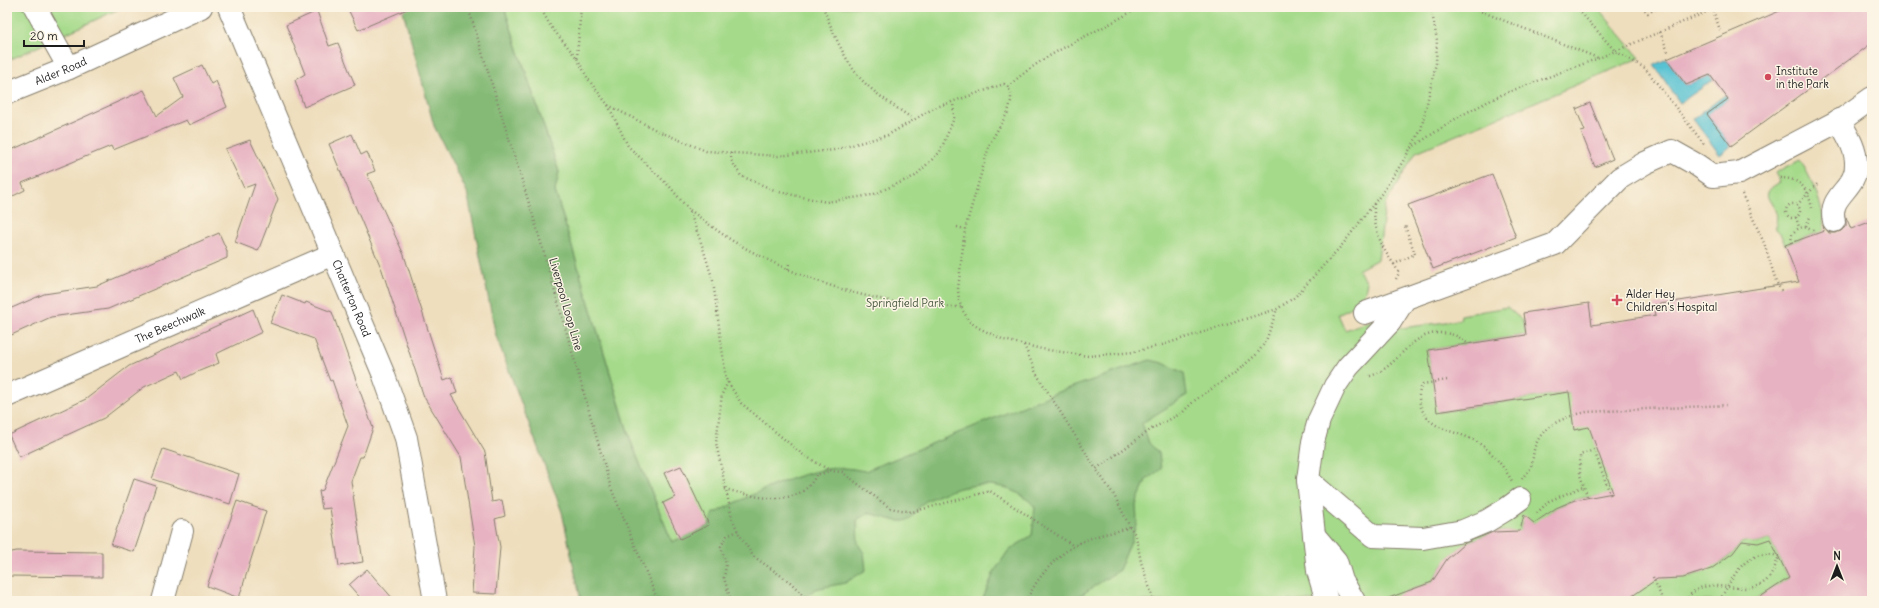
<svg xmlns="http://www.w3.org/2000/svg" width="1879" height="608" viewBox="0 0 1879 608" font-family="Delius,sans-serif">
  <style>
    .green { fill: #a5da8a; stroke: #607b53 }
    .forest { fill: #84ba76; stroke: #506b49 }
    .water { fill: #58c2d3; stroke: #3a6f78 }
    .building { fill: #e7b3c2 }
    .lines { fill: none; stroke-linecap: round; stroke-linejoin: round }
    .minor-casing { stroke: #857d6c; stroke-width: 24 }
    .path { stroke: #857d6c; stroke-width: 2.5; stroke-dasharray: 1 3; stroke-linecap: butt }
    .minor { stroke: #fff; stroke-width: 22 }
    .poi-dot { fill: #d1495b; stroke: #fcf5e5; stroke-width: 1.5 }
    .labels { text-anchor: middle; dominant-baseline: central; stroke-width: 3; stroke-linejoin: round; paint-order: stroke }
    .street-label { font-size: 11px; fill: #1c1c1c; stroke: #fcf5e5 }
    .poi-label { font-size: 11px; fill: #1c1c1c; stroke: #fcf5e5; text-anchor: start }
    .park-label { font-size: 11px; fill: #45553d; stroke: #fcf5e5 }
  </style>
  <rect width="100%" height="100%" fill="#fcf5e5"/>
  <filter id="ink" filterUnits="userSpaceOnUse"><feTurbulence type="fractalNoise" baseFrequency=".025" numOctaves="2"/><feDisplacementMap in="SourceGraphic" scale="8" xChannelSelector="R" yChannelSelector="G"/><feConvolveMatrix kernelMatrix="1 2 1 2 8 2 1 2 1" color-interpolation-filters="sRGB"/></filter>
  <filter id="wash" filterUnits="userSpaceOnUse"><feTurbulence type="fractalNoise" baseFrequency=".012" numOctaves="4" result="noise"/><feDisplacementMap in="SourceGraphic" scale="16" xChannelSelector="R" yChannelSelector="G"/><feGaussianBlur stdDeviation="0.9" result="paint"/><feColorMatrix in="noise" values="0 0 0 0 0 0 0 0 0 0 0 0 0 0 0 0 0 1.4 0 .05"/><feComposite in="paint" operator="in"/></filter>
  <g filter="url(#wash)">
    <rect width="100%" height="100%" fill="#eedebd"/>
    <g class="green">
      <path d="M7 7H123L7 61Z"/>
      <path d="M504 7H1597L1640 58 1416 152 1385 205 1378 259 1358 270 1367 282C1363 306 1356 304 1338 314L1345 330 1383 316 1395 329 1460 320 1461 315 1507 307 1524 322 1526 335 1428 350 1438 412 1666 377 1719 380 1611 496C1583 495 1555 502 1537 525L1529 520 1522 523 1520 532H1493L1467 542 1447 559 1432 582 1405 592 1408 601H701L672 542 631 442 555 191 559 172Z"/>
      <path d="M1800 160C1810 176 1820 198 1823 217 1824 225 1824 231 1826 239L1818 233 1785 245 1780 233 1776 229C1775 224 1778 218 1776 213 1772 199 1757 195 1780 182L1775 173Z"/>
      <path d="M1770 539 1789 578 1754 601H1625L1649 579 1692 576 1719 564 1733 553 1741 543 1747 541 1758 543Z"/>
    </g>
    <path class="forest" d="M402 7H504L559 172 555 191 631 442 672 542 709 525 713 514C744 498 809 466 843 468 850 468 858 470 865 471L1058 392 1150 360 1163 363 1184 373 1187 395 1142 423 1149 443 1159 453 1161 469 1146 480 1136 505 1137 521 1131 542 1119 570 1072 601H982L994 572 1008 551 1032 535 1035 507C1006 474 961 483 926 501 917 506 915 519 904 521 893 522 878 515 868 513L857 520 858 544 864 553 866 570 845 583 815 589 802 601H581L562 512 496 336 467 192 434 126Z"/>
    <g class="water">
      <path d="M1667 59 1686 85 1710 75 1713 80 1680 103 1654 65Z"/>
      <path d="M1725 95 1728 99 1708 114 1731 146 1720 155 1693 119Z"/>
    </g>
    <g id="blocks">
      <g class="building">
        <path d="M347 7H412L358 30Z"/>
        <path d="M1789 7H1872V43L1731 146 1707 114 1728 99 1710 75 1686 85 1667 59Z"/>
        <path d="M317 11 329 46 338 43 355 85 304 107 295 80 305 74 286 25Z"/>
        <path d="M202 65 211 84 216 81 227 107 189 125 186 120 113 150 111 146 22 183 25 190 7 199V152L144 90 157 116 183 97 174 78Z"/>
        <path d="M1590 103 1613 159 1595 167 1581 132 1585 131 1576 109Z"/>
        <path d="M352 134 361 155 367 152 375 171 367 174 404 255 444 380 452 377 457 393 451 395 485 452 492 502 502 500 505 516 495 519 500 547 496 594 472 593 475 546 461 457 424 397 382 270 329 144Z"/>
        <path d="M250 140 278 199 258 251 235 242 255 184 244 188 225 149Z"/>
        <path d="M1492 174 1516 237 1433 269 1408 205Z"/>
        <path d="M1846 217 1851 229 1872 221V601H1754L1789 578 1770 539 1758 543 1742 541 1733 553 1711 569 1683 578 1657 579 1625 601H1386V599L1432 582 1447 559 1465 543 1493 532 1520 531 1524 515 1534 523 1556 508 1575 500 1613 493 1589 427 1574 430 1569 392 1437 412 1428 350 1526 335 1523 313 1589 303 1592 325 1656 315 1654 305 1799 282 1785 245 1824 231 1823 225 1829 233H1835L1841 231 1846 226Z"/>
        <path d="M219 233 227 251V258L108 309 51 317 7 337V310L44 294 97 286Z"/>
        <path d="M282 295 305 304 306 302 332 312 373 428 363 457H360L351 481 363 562 339 566 330 508 322 509 319 491 323 490 348 426 332 380 330 381 314 339 270 323Z"/>
        <path d="M253 309 262 332 216 354 219 363 197 372 183 379 179 371 144 387 104 418 19 457 9 435 86 399 129 366Z"/>
        <path d="M163 449 239 474 230 504 152 479Z"/>
        <path d="M681 466 709 525 680 539 663 503 675 497 664 473Z"/>
        <path d="M134 479 156 486 134 552 111 545Z"/>
        <path d="M237 501 266 511 239 598 207 586Z"/>
        <path d="M17 551 102 552V577L7 576V553Z"/>
        <path d="M367 569 380 584 395 601H363L349 585Z"/>
      </g>
    </g>
  </g>
  <g filter="url(#ink)">
    <use href="#blocks" fill-opacity="0" stroke="#857d6c" stroke-width="1"/>
    <g class="lines">
      <defs>
        <g id="minor">
          <path d="M35 7 69 68"/>
          <path id="s1" d="M229 7 383 373 406 438 435 601"/>
          <path id="s2" d="M7 93 69 68 201 7"/>
          <path d="M1834 221C1827 195 1858 189 1856 163 1856 148 1846 133 1839 120"/>
          <path d="M1365 313 1555 244 1620 178 1645 163 1672 151 1697 165 1713 176 1739 173 1844 118 1872 98"/>
          <path id="s3" d="M7 396 333 254"/>
          <path d="M1308 480 1373 536 1423 538 1463 531 1487 521 1505 510 1520 499"/>
          <path d="M1314 535 1336 561 1342 581 1354 601"/>
          <path d="M163 601 182 531"/>
          <path d="M1327 601 1318 571 1308 480 1313 442 1319 420 1335 386 1348 367 1390 322 1404 300"/>
        </g>
      </defs>
      <use href="#minor" class="minor-casing"/>
      <g class="path">
        <path d="M468 7 537 229 611 488 658 601"/>
        <path d="M540 7 551 27 577 58 588 79 608 105 628 146 670 187 689 210 703 248 713 281 726 379 741 403 802 454 831 471 842 472 890 508 912 512 990 491 1074 546"/>
        <path d="M823 7C831 28 846 64 862 80 876 95 896 107 913 119"/>
        <path d="M1470 7 1598 58"/>
        <path d="M1576 7 1615 51 1645 68 1704 144"/>
        <path d="M1642 7 1648 13 1660 7"/>
        <path d="M1712 7 1720 30"/>
        <path d="M1660 32 1669 54"/>
        <path d="M577 58 581 7"/>
        <path d="M1008 87C1045 51 1096 34 1139 7"/>
        <path d="M608 105 658 131 706 151 778 156 834 150 888 135 934 108 1004 84 1008 87 1011 94V101L1008 112 990 143 965 229 958 289 959 301 963 311 970 322 979 328 1004 340 1042 349 1088 356 1134 352 1162 345 1277 309 1295 297 1343 244 1382 193 1402 163 1421 130 1436 63 1437 40 1431 7"/>
        <path d="M1411 148 1460 116 1503 94 1599 58 1718 7"/>
        <path d="M731 153V160L741 176 779 192 826 202 872 195 915 176 940 152 954 118 953 102"/>
        <path d="M1780 178C1801 178 1808 189 1812 208"/>
        <path d="M1742 194 1764 243 1776 281 1781 291"/>
        <circle cx="1793" cy="211" r="7"/>
        <path d="M1374 204C1373 225 1380 247 1394 264L1415 254 1405 226"/>
        <path d="M1797 205 1819 182"/>
        <path d="M690 210C705 221 723 236 740 245 804 282 887 309 961 307"/>
        <path d="M1796 217 1799 227"/>
        <path d="M1806 226 1811 215"/>
        <path d="M957 227 965 229"/>
        <path d="M1791 243 1792 234C1798 227 1806 224 1814 231"/>
        <path d="M1394 264 1399 273 1396 279"/>
        <path d="M788 269 789 264"/>
        <path d="M1024 345 1036 373 1096 469"/>
        <path d="M1370 376C1398 368 1408 333 1440 333 1452 333 1459 336 1468 344"/>
        <path d="M1447 380 1423 384C1418 392 1418 398 1421 407 1430 432 1458 430 1477 442 1492 451 1503 466 1512 481"/>
        <path d="M728 382 722 394 716 443 732 518 739 534 753 556 790 582 809 601"/>
        <path d="M1522 479C1524 475 1527 473 1530 469 1534 462 1532 452 1536 444 1544 424 1567 416 1587 412L1726 405"/>
        <path d="M725 489C754 497 800 510 816 475L831 471"/>
        <path d="M1587 496 1580 475V455L1594 450 1611 496"/>
        <path d="M1537 513 1549 501 1582 487"/>
        <path d="M1130 527 1114 495 1096 469 1153 428 1182 413 1194 401 1235 373 1257 354 1266 341 1277 309"/>
        <path d="M1653 577 1663 601"/>
        <path d="M731 601 724 578 726 565 721 546 727 536 738 531"/>
        <path d="M1026 601C1040 572 1063 547 1094 537 1106 533 1118 532 1130 527L1136 536 1141 562 1154 601"/>
        <path d="M1686 601C1704 568 1744 603 1768 579 1773 573 1776 564 1779 556 1744 548 1735 575 1719 601"/>
      </g>
      <use href="#minor" class="minor"/>
    </g>
  </g>
  <g class="poi-dot">
    <circle cx="1768" cy="77" r="4"/>
    <path d="M1615 294h4v4h4v4h-4v4h-4v-4h-4v-4h4z"/>
  </g>
  <g class="labels">
    <g class="street-label">
      <text stroke="none"><textPath href="#s2" startOffset="58">Alder Road</textPath></text>
      <text stroke="none"><textPath href="#s1" startOffset="316">Chatterton Road</textPath></text>
      <text transform="translate(566 304) rotate(74)">Liverpool Loop Line</text>
      <text stroke="none"><textPath href="#s3" startOffset="178">The Beechwalk</textPath></text>
    </g>
    <g class="poi-label">
      <text x="1776" y="71">Institute<tspan x="1776" dy="13">in the Park</tspan></text>
      <text x="1626" y="294">Alder Hey<tspan x="1626" dy="13">Children's Hospital</tspan></text>
    </g>
    <g class="park-label">
      <text x="905" y="303">Springfield Park</text>
    </g>
  </g>
  <rect width="1879" height="608" fill="none" stroke="#fcf5e5" stroke-width="24"/>
  <g transform="translate(1837 566)" stroke="#fcf5e5" stroke-width="3" paint-order="stroke">
  <path d="M0-3L7 15L0 10L-7 15Z" fill="#1c1c1c"/>
  <text y="-6" font-size="11" font-weight="bold" text-anchor="middle" fill="#1c1c1c">N</text>
  </g>
  <path d="M24 40v6h60v-6" fill="none" stroke="#1c1c1c" stroke-width="2"/>
  <text x="30" y="40" font-size="12" fill="#1c1c1c" stroke="#fcf5e5" stroke-width="3" paint-order="stroke">20 m</text>
</svg>
